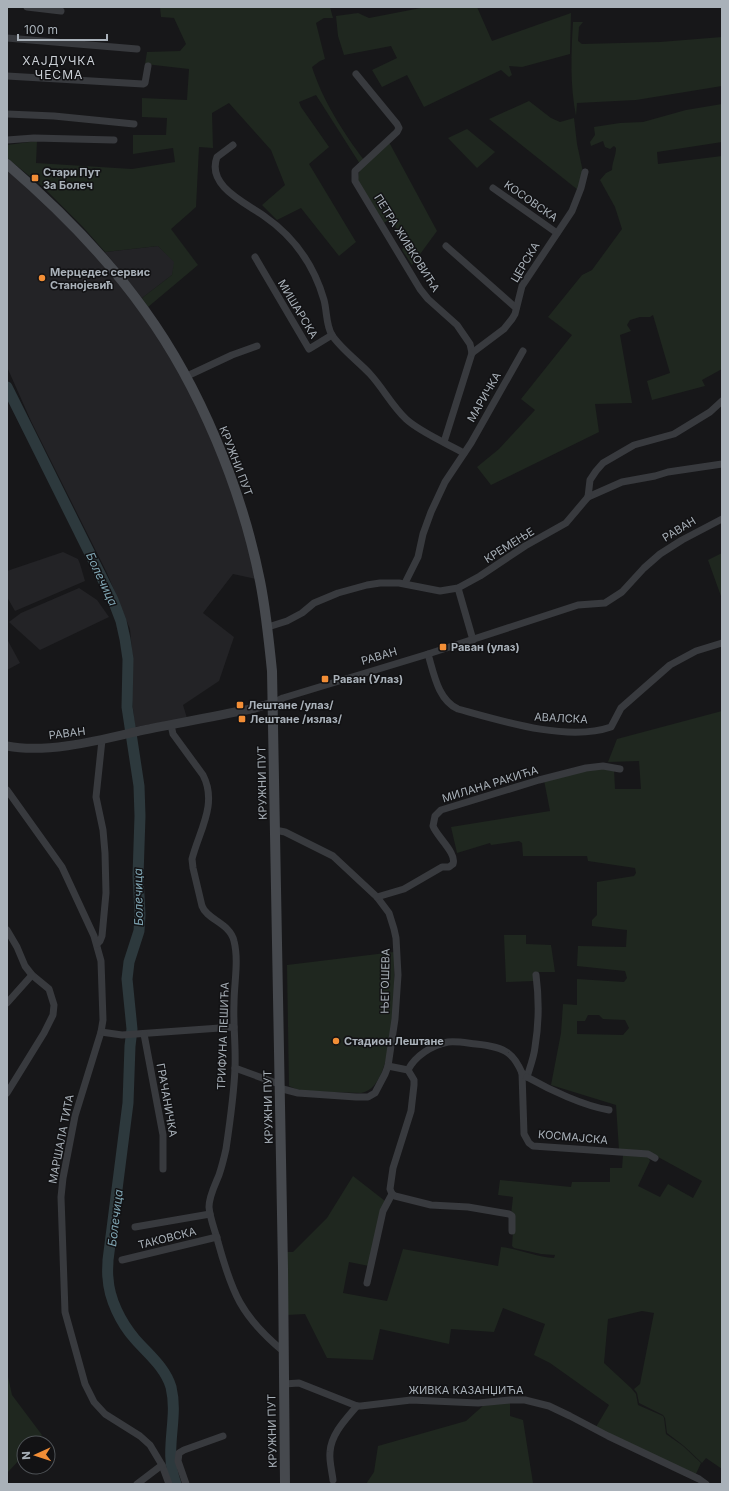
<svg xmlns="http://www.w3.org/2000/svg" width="729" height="1491" viewBox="0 0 729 1491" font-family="Inter,sans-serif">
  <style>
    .built { fill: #232326 }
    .green { fill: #1f271f; fill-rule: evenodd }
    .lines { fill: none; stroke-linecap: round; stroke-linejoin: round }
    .river { stroke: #2d393d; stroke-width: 11 }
    .minor { stroke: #383a3e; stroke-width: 7 }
    .tertiary { stroke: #383a3e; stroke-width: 9 }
    .secondary { stroke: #46494e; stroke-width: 10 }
    .poi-dot { fill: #f28e36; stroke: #121214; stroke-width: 1.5 }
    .labels { text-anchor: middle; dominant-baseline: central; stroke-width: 3; stroke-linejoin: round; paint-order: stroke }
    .poi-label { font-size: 11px; font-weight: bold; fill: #a9b1b9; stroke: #121214; text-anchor: start }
    .street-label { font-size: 11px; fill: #a9b1b9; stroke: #121214 }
    .neighbourhood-label { font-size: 12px; letter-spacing: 1px; fill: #cacfd5; stroke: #121214 }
    .water-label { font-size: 12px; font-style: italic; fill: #80a6b4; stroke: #121214 }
  </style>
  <rect width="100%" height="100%" fill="#171719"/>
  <g class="built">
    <path d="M7 166 98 256 160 337 194 401 226 472 260 580 233 574 203 613 234 637 219 681 183 705 187 718 135 727 132 700 133 662 130 629 107 573 31 421 7 367Z"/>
    <path d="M158 246 175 262 172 275 142 298 105 252Z"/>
    <path d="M63 552 78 559 80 564 85 581 15 611 7 597V571Z"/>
    <path d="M79 588 97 600 109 617 40 650 9 622 21 613Z"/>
    <path d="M7 639 20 663 7 670Z"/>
  </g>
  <g class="green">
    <path d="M160 7H330L333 18H324L316 23 325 59 320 61 312 67C322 99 344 134 364 160L360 164 316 95 299 102 301 107 329 147 309 164 356 242 339 256 301 208 277 220 262 205 285 185 271 150 229 103 212 113 213 148 199 147 196 207 171 229 198 265 148 307 142 298 172 275 174 262 158 246 105 252 83 227 42 186 7 158V145L37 141 36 163 132 169 175 162 173 148 133 154V135H166L167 118 142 117V98L187 100 189 69 145 64 147 52 180 51 186 44 174 18 161 17Z"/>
    <path d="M426 7H477L492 41 571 13 570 54 522 67 509 66 512 75 509 77 501 70 424 107 407 75 382 87 372 70 397 58 391 46 344 55 338 36 336 16 358 13 369 18Z"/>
    <path d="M573 22H583L579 27 578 41 582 44 660 42 722 37V86L636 100 577 103 576 116C570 85 571 54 573 22Z"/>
    <path d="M529 101 551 118 560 122 574 118 577 144 583 172 578 190 489 119Z"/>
    <path d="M722 104V142L657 152 658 164 722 156V369L702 380 705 386 652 400 647 381 670 373 653 315 650 317H640L630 320 627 325 631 331 620 335 632 403 595 404 599 432 491 485 477 467 499 449 535 410 521 399 572 335 548 317 582 275 592 270 622 229 615 207 600 180 606 173 612 170C612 162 616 156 616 148L614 146 610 149 605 147 603 141 591 146 590 142 595 135 594 127 620 123 643 122 686 110Z"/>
    <path d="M467 129 495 152 477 168 448 138Z"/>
    <path d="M388 142 390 144 437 231 412 265 402 250 405 244 393 222 388 220 384 223 357 181 360 169Z"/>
    <path d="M722 553V599L708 560Z"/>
    <path d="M722 711V1469L706 1458 702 1463 684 1446 667 1433 665 1418 663 1415 639 1403 637 1393 634 1389 640 1384 654 1313 642 1311 608 1319 604 1363 631 1388 636 1394 638 1405 663 1416 664 1418 666 1434 683 1446 701 1463 695 1476 596 1427 609 1405 550 1363 534 1355 545 1324 503 1308 494 1332 451 1329 449 1344 380 1329 373 1360 327 1358 305 1314 287 1315V1252H293L327 1218 353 1176 385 1201 369 1266 349 1262 343 1293 387 1301 403 1249 498 1266 501 1247C519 1249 536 1257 554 1258L555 1255 541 1254 514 1248 512 1246 513 1231 511 1215 513 1197 498 1195 500 1180 571 1187 572 1182H610V1168H622L623 1155 648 1156 650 1161 638 1186 660 1197 668 1184 693 1198 702 1181 649 1152 619 1150 616 1105 551 1085 561 1033 563 1004 577 1005V979L624 982 627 978 625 971 577 966 578 946 626 947 627 930 592 926V920L597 915V882L634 876 636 873 635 868 588 861 587 856H523L522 843 519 841 491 845 490 843 457 853 451 827 550 811 544 780 586 769H614L615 789H641L639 761 608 762 617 739ZM588 1015H599L603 1019 625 1020 629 1028 623 1035 577 1034V1021H585Z"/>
    <path d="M504 935H526V944L551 945 555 972H533L534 981 506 982Z"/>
    <path d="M394 952C395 980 397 1088 361 1093L301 1091 289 1086 287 965Z"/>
    <path d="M7 1372 12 1395 42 1435 35 1443H24V1455L7 1473Z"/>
    <path d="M510 1401V1416L523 1420 533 1483 558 1484H366L374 1472 378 1446 466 1421 485 1404Z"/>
  </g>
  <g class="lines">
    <path class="river" d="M7 387 113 600 121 621 125 639 128 659 127 707 139 786 140 816 138 876 140 915 139 931 129 962 127 979 132 1029 130 1046 128 1103 108 1260C108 1266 107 1272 108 1278 109 1299 121 1323 135 1339 148 1354 165 1367 171 1387 179 1420 163 1449 176 1484"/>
    <g class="minor">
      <path d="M27 7 61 11"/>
      <path d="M7 38 137 49"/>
      <path d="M356 74 397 124 399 128 397 132 355 171V181L420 289 428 299 457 325 470 344 472 353 444 442"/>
      <path d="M7 76 143 84 145 83 148 66"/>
      <path d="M7 114 54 116 134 124"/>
      <path d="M7 140 34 138 114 140"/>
      <path d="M233 145 217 157C206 186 246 203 264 216 293 236 314 265 324 300 327 311 326 326 332 335 339 347 360 363 370 374 383 388 392 406 406 419 420 432 446 443 464 453"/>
      <path d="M493 188 557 233"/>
      <path d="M446 246 516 308"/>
      <path d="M255 257 309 349 332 335"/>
      <path d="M472 353 504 329 512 319 515 314 522 286 572 211 581 188 585 172"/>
      <path d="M185 377 232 355 257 346"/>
      <path d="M588 497 622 482 655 476 668 472 722 464"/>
      <path d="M405 583 418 557 423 534 431 512 445 482 471 443 523 351"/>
      <path d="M458 588 473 640"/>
      <path d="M268 627 287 621 302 613 314 603 338 593 367 585 380 583H399L440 591 458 588 480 576 525 546 566 523 588 497 590 480 596 471 603 463 634 445 674 434 710 412 722 401"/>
      <path d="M428 654C434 674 438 700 458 709 501 721 568 742 611 727L621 708 670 665 696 651 722 643"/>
      <path d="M273 703 283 698 428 654 578 605 605 603 622 592 644 568 660 554 682 540 722 519"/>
      <path d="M171 725 173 734 203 775C218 804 199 831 192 859L193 868 202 906C207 920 230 923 234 941 239 961 234 983 234 1004 233 1025 236 1046 235 1068 234 1094 230 1122 226 1149 224 1158 222 1166 219 1175 215 1185 209 1196 209 1207 210 1219 215 1230 218 1242 232 1293 241 1316 283 1351"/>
      <path d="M7 790 62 867 94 936 101 961 103 1020 101 1032 75 1116 63 1178 61 1197 65 1312 85 1384 94 1402 105 1414 140 1436 150 1445 162 1465 169 1484"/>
      <path d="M275 830 285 832 333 856 377 897 389 913 394 929 396 938 398 975 395 1019 388 1066 385 1074 375 1093 368 1097H356L298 1093 279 1088"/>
      <path d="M377 897 404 889 442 867H449L453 864C457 853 437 837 433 826L435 816 441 810 539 780 586 768 603 766 620 769"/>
      <path d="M7 930 17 947 25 966 32 975 49 989 54 1005 53 1015 44 1033 7 1093"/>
      <path d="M97 944 100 941 102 936 106 893 105 853 103 830 96 797 102 740"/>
      <path d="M7 1003 32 975"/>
      <path d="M101 1032 122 1035 234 1027"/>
      <path d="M144 1034 163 1135V1169"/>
      <path d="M235 1068 279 1084"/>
      <path d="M408 1070C415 1056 432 1045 448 1042 457 1041 467 1043 476 1044 486 1045 500 1047 508 1053 515 1058 519 1066 522 1073L524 1134 529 1143 533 1146 648 1154 655 1158"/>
      <path d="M522 1073 527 1077C530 1067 534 1057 535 1047 539 1023 539 998 536 975"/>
      <path d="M527 1077C550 1090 584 1106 609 1110"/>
      <path d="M392 1194 395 1196 431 1205 468 1207 509 1214 512 1216V1231"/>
      <path d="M135 1227 210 1214"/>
      <path d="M122 1260 217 1237"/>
      <path d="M367 1283 383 1211 392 1194 390 1189 393 1168 411 1111 414 1085V1080L408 1070 388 1066"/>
      <path d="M284 1384 299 1383 357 1406H361L411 1400 478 1403 510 1400H525L549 1406 570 1416 608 1436 699 1479 706 1484"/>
      <path d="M333 1480C332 1471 329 1461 330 1452 331 1434 346 1419 357 1406"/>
      <path d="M137 1484 162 1465"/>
      <path d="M186 1484 178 1461 179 1453 184 1450 223 1436"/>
    </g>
    <path class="tertiary" d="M7 746C47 754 100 740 139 731 178 723 217 716 255 708L273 703"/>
    <path class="secondary" d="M7 164C58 208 106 256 145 311 200 387 242 490 260 581 266 611 269 641 272 671L283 1268 285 1484"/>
  </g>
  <g class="poi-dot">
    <rect x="31" y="174" width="8" height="8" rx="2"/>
    <circle cx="42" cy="278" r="4"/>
    <rect x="439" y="643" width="8" height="8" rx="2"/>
    <rect x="321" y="675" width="8" height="8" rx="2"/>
    <rect x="236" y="701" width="8" height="8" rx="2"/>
    <rect x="238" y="715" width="8" height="8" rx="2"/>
    <circle cx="336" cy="1041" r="4"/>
  </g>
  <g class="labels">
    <g class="poi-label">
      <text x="43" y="172">Стари Пут<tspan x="43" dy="13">За Болеч</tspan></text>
      <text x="50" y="272">Мерцедес сервис<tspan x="50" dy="13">Станојевић</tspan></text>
      <text x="451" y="647">Раван (улаз)</text>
      <text x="333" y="679">Раван (Улаз)</text>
      <text x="248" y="705">Лештане /улаз/</text>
      <text x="250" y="719">Лештане /излаз/</text>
      <text x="344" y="1041">Стадион Лештане</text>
    </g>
    <g class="street-label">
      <text transform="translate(531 201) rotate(35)">КОСОВСКА</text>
      <text transform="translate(407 243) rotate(58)">ПЕТРА ЖИВКОВИЋА</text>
      <text transform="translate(525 262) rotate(-59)">ЦЕРСКА</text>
      <text transform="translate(298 309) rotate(59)">МИШАРСКА</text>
      <text transform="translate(484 397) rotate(-60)">МАРИЧКА</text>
      <text transform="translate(236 461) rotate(69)">КРУЖНИ ПУТ</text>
      <text transform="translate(679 529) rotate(-31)">РАВАН</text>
      <text transform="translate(509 545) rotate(-32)">КРЕМЕЊЕ</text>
      <text transform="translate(379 656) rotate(-16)">РАВАН</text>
      <text transform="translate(561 718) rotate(3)">АВАЛСКА</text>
      <text transform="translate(67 733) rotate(-7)">РАВАН</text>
      <text transform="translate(262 783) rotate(-91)">КРУЖНИ ПУТ</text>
      <text transform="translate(490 784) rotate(-17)">МИЛАНА РАКИЋА</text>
      <text transform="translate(385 981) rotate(-89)">ЊЕГОШЕВА</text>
      <text transform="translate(223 1036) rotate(-88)">ТРИФУНА ПЕШИЋА</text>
      <text transform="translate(167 1100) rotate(80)">ГРАЧАНИЧКА</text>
      <text transform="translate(268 1107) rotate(-91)">КРУЖНИ ПУТ</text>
      <text transform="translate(573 1137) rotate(5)">КОСМАЈСКА</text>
      <text transform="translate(61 1139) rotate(-79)">МАРШАЛА ТИТА</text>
      <text transform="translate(167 1238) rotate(-14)">ТАКОВСКА</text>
      <text x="466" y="1390">ЖИВКА КАЗАНЏИЋА</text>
      <text transform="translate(272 1431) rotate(-91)">КРУЖНИ ПУТ</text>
    </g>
    <g class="neighbourhood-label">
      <text x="59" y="60">ХАЈДУЧКА<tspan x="59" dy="14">ЧЕСМА</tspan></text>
    </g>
    <g class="water-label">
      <text transform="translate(102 579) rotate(65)">Болечица</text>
      <text transform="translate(138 897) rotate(-91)">Болечица</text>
      <text transform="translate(115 1218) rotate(-83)">Болечица</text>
    </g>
  </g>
  <rect width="729" height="1491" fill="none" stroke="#a9b1b9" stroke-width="16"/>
  <g transform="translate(36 1455) rotate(267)"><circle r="19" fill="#121214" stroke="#4e5256"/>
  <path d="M0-3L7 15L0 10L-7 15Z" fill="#f28e36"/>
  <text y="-6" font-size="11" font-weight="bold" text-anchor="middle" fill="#a9b1b9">N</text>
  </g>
  <path d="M18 34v6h89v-6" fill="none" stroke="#a9b1b9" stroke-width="2"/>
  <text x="24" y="34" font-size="12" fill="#a9b1b9" stroke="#121214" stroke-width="3" paint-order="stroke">100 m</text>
</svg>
